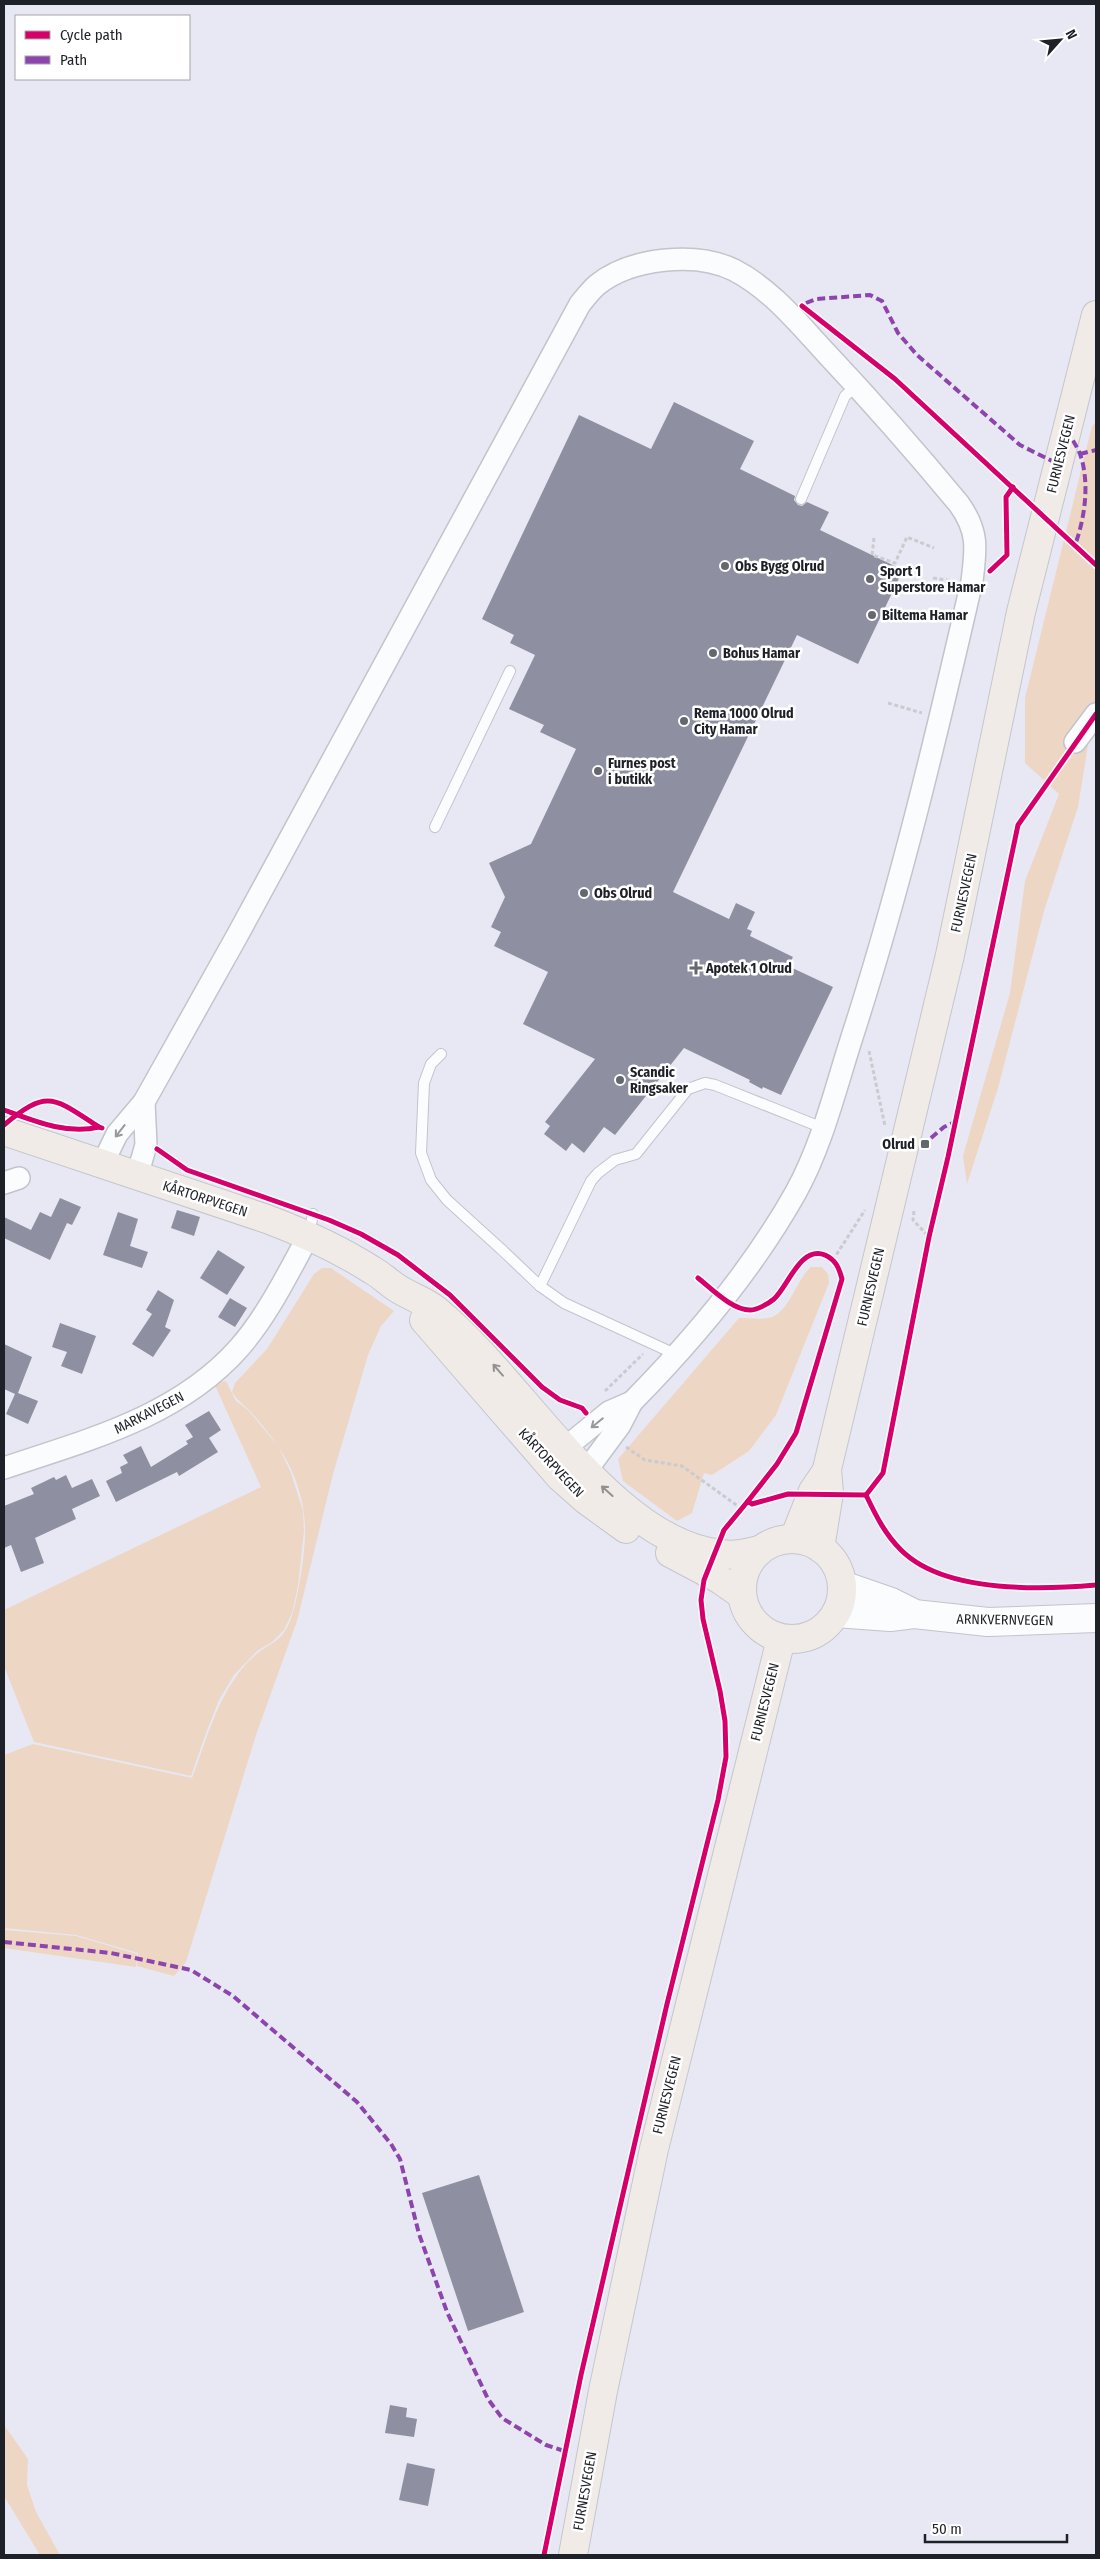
<svg xmlns="http://www.w3.org/2000/svg" width="1100" height="2559" viewBox="0 0 1100 2559" font-family="'Fira Sans Condensed',sans-serif">
  <style>
    .green { fill: #eed6c5 }
    .building { fill: #8e90a2 }
    .lines { fill: none; stroke-linecap: round; stroke-linejoin: round }
    .lane-casing { stroke: #c2c4cc; stroke-width: 12 }
    .street-casing { stroke: #c2c4cc; stroke-width: 24 }
    .secondary-casing { stroke: #c2c4cc; stroke-width: 30 }
    .primary-casing { stroke: #c5c6cc; stroke-width: 30 }
    .path { stroke: #cacbcf; stroke-width: 3; stroke-dasharray: 4 2.5; stroke-linecap: butt }
    .lane { stroke: #fbfcfd; stroke-width: 10 }
    .street { stroke: #fbfcfd; stroke-width: 21 }
    .secondary { stroke: #fbfcfd; stroke-width: 28 }
    .primary { stroke: #f0ebe7; stroke-width: 28 }
    .quiet { stroke: #8e44ad; stroke-width: 4; stroke-dasharray: 8 4; stroke-linecap: butt }
    .cycleway-casing { stroke: #fff; stroke-width: 8 }
    .cycleway { stroke: #d6006c; stroke-width: 5 }
    .oneway { stroke: #98999d }
    .oneway2 { stroke: #929091 }
    .poi-dot { fill: #65676f; stroke: #fff; stroke-width: 2 }
    .labels { text-anchor: middle; dominant-baseline: central; stroke-width: 5; stroke-linejoin: round; paint-order: stroke }
    .street-label { font-size: 14px; fill: #1f2128; stroke: #fff }
    .poi-label { font-size: 14px; font-weight: bold; fill: #1f2128; stroke: #fff; text-anchor: start }
  </style>
  <rect width="100%" height="100%" fill="#e7e8f3"/>
  <g class="green">
    <path d="M1096 422V695L1078 807 1044 911 998 1088 967 1184 963 1156 1010 993 1025 881 1059 794 1025 763V698L1092 426Z"/>
    <path d="M811 1267H822L828 1274 829 1283 776 1415 749 1451 712 1475 704 1473 692 1513 677 1521 623 1481 618 1459 739 1318C749 1318 763 1320 772 1317 791 1309 796 1280 811 1267Z"/>
    <path d="M322 1268H331L394 1311 381 1326 368 1355 333 1474 297 1621 257 1732 186 1962 174 1976 137 1966 138 1953 76 1935 4 1928V1755L33 1744 192 1778C205 1744 214 1708 236 1677 241 1669 251 1658 259 1652 268 1645 279 1641 285 1631 297 1615 306 1549 305 1528 305 1509 299 1486 291 1469 281 1448 266 1429 250 1411 243 1404 237 1400 232 1392L235 1383 267 1349 314 1274Z"/>
    <path d="M226 1381 236 1401 248 1410 278 1446 291 1473 303 1511 304 1531 298 1586 292 1613 284 1630 272 1642 257 1651 234 1675 219 1700 206 1733 191 1776 34 1742 4 1666V1610L261 1487 214 1383Z"/>
    <path d="M4 1930 76 1936 137 1954 136 1967 4 1948Z"/>
    <path d="M4 2425 28 2459 27 2485 36 2512 60 2555H40L4 2496Z"/>
  </g>
  <g class="building">
    <path d="M674 402 754 441 740 469 795 496 794 500 798 505 802 506 807 502 829 512 820 530 903 570 858 664 797 635 673 892 729 919 736 903 755 912 747 929 752 931 750 936 793 957 788 966 833 987 781 1095 763 1087 762 1089 749 1082 750 1080 684 1048 615 1135 604 1127 584 1153 572 1143 566 1151 544 1134 550 1126 545 1122 595 1059 523 1024 548 972 494 946 501 932 491 927 505 897 489 863 531 844 576 749 540 732 544 725 509 709 535 655 510 643 514 635 482 619 579 415 651 449Z"/>
    <path d="M60 1198 81 1207 72 1225 67 1223 50 1260 4 1238V1217L31 1230 40 1212 51 1217Z"/>
    <path d="M177 1210 200 1217 194 1236 171 1228Z"/>
    <path d="M118 1212 138 1219 130 1246 148 1252 142 1268 103 1255Z"/>
    <path d="M218 1250 245 1267 227 1295 200 1278Z"/>
    <path d="M158 1290 174 1300 165 1327 171 1330 153 1357 132 1344 152 1314 146 1310Z"/>
    <path d="M230 1298 247 1308 235 1327 218 1317Z"/>
    <path d="M60 1323 96 1336 82 1374 61 1366 67 1352 52 1347Z"/>
    <path d="M4 1344 32 1357 18 1393 38 1401 28 1424 6 1414 15 1394 4 1389Z"/>
    <path d="M209 1411 221 1430 209 1438 218 1452 179 1476 177 1472 116 1502 106 1481 122 1473 120 1467 128 1463 123 1455 141 1446 151 1467 188 1444 186 1441 193 1437 185 1425Z"/>
    <path d="M66 1475 72 1488 92 1479 100 1496 72 1509 76 1519 35 1538 44 1563 21 1572 11 1545 4 1548V1506L34 1494 31 1488 54 1477 56 1480Z"/>
    <path d="M479 2175 524 2312 468 2331 422 2193Z"/>
    <path d="M390 2405 407 2408 406 2417 417 2419 414 2437 385 2433Z"/>
    <path d="M407 2463 435 2469 428 2506 399 2500Z"/>
  </g>
  <g class="lines">
    <defs>
      <g id="lane">
        <path d="M801 499 845 396 856 386"/>
        <path d="M435 827 510 671"/>
        <path d="M441 1054 431 1064 424 1083 421 1153 431 1180 447 1200 501 1249 540 1286 564 1303 675 1354"/>
        <path d="M309 1234 313 1214"/>
        <path d="M540 1286 591 1181 598 1173 615 1160 636 1154 688 1089 705 1083 715 1085 823 1128"/>
      </g>
      <g id="street">
        <path d="M1075 742 1096 714"/>
        <path d="M102 1165 117 1134 144 1102 237 936 580 304C585 298 591 290 597 285 630 258 696 251 734 270 771 289 798 323 826 353 872 402 916 452 959 504 979 532 976 549 972 581 937 733 901 885 853 1034 836 1086 823 1143 796 1192 753 1269 694 1339 632 1402L620 1425 586 1471"/>
        <path d="M137 1176 146 1145 144 1102"/>
        <path d="M4 1183 19 1178"/>
        <path d="M565 1448 609 1412 632 1402"/>
        <path d="M4 1468C87 1440 178 1417 239 1348 268 1315 288 1273 309 1235"/>
      </g>
      <g id="secondary">
        <path d="M842 1585 891 1602 911 1612"/>
        <path d="M836 1613 890 1617 914 1614 988 1622 1096 1618"/>
      </g>
      <g id="primary">
        <path d="M4 1131 267 1219C304 1233 339 1249 372 1270 381 1275 388 1282 397 1288 409 1296 425 1301 436 1310 520 1377 612 1544 722 1554 735 1556 747 1553 759 1550"/>
        <path d="M424 1320 560 1477 586 1500 626 1529"/>
        <circle cx="792" cy="1589" r="50"/>
        <path d="M794 1539 813 1491 824 1475"/>
        <path d="M820 1548 829 1493 827 1469 950 955 1021 612 1096 315"/>
        <path d="M670 1553 719 1579 742 1595"/>
        <path d="M573 2555 603 2391 654 2149 781 1639"/>
      </g>
    </defs>
    <use href="#lane" class="lane-casing"/>
    <use href="#street" class="street-casing"/>
    <use href="#secondary" class="secondary-casing"/>
    <use href="#primary" class="primary-casing"/>
    <g class="path">
      <path d="M874 538 872 555 895 563 907 537 934 548"/>
      <path d="M933 578 953 581"/>
      <path d="M888 703 922 713"/>
      <path d="M869 1051 885 1126"/>
      <path d="M914 1211 913 1220 929 1237"/>
      <path d="M833 1260 865 1210"/>
      <path d="M605 1391 643 1354"/>
      <path d="M626 1447 645 1460 682 1466 742 1509"/>
    </g>
    <use href="#lane" class="lane"/>
    <use href="#street" class="street"/>
    <use href="#secondary" class="secondary"/>
    <use href="#primary" class="primary"/>
    <g class="quiet">
      <path d="M806 303 816 299 870 295 882 301 898 333 917 355 1020 445 1058 464"/>
      <path d="M1067 430C1071 438 1077 446 1080 454 1090 482 1085 518 1075 545"/>
      <path d="M1080 454 1096 450"/>
      <path d="M931 1138 944 1127 955 1122"/>
      <path d="M4 1942 111 1953 191 1970 233 1996 357 2102 391 2144 400 2159 419 2234 447 2312 488 2399 502 2418 546 2445 564 2451"/>
    </g>
    <defs>
      <g id="cycleway">
        <path d="M802 306 895 379 1096 565"/>
        <path d="M990 571 1007 555 1006 497 1013 487"/>
        <path d="M4 1110C34 1121 67 1135 99 1127L102 1128"/>
        <path d="M4 1125C48 1088 54 1098 99 1127"/>
        <path d="M157 1149 187 1170 329 1220 361 1234 398 1255 450 1295 542 1387 560 1400 582 1408 586 1413"/>
        <path d="M698 1278C711 1288 732 1310 750 1310 757 1310 768 1304 774 1299 788 1287 800 1245 825 1255 836 1260 839 1268 842 1279L796 1433 777 1464 748 1501"/>
        <path d="M866 1495 883 1473 929 1237 948 1157 1018 825 1096 714"/>
        <path d="M866 1495C876 1516 885 1534 901 1550 944 1593 1039 1590 1096 1585"/>
        <path d="M544 2555 581 2375 667 2004 718 1800 726 1757 725 1721 720 1691 703 1619 701 1600 704 1580 724 1530 748 1501 752 1504 788 1494 866 1495"/>
      </g>
    </defs>
    <use href="#cycleway" class="cycleway-casing"/>
    <use href="#cycleway" class="cycleway"/>
  </g>
  <defs><path id="oneway-shaft" d="M-6 0H5M1.5-3L5.5 0L1.5 3" fill="none" stroke-width="1.6" stroke-linecap="round" stroke-linejoin="round" transform="scale(1.25)"/></defs>
  <g class="oneway">
    <use href="#oneway-shaft" transform="translate(120 1131) rotate(128)"/>
    <use href="#oneway-shaft" transform="translate(597 1423) rotate(141)"/>
  </g>
  <g class="oneway2">
    <use href="#oneway-shaft" transform="translate(498 1370) rotate(-131)"/>
    <use href="#oneway-shaft" transform="translate(607 1491) rotate(-138)"/>
  </g>
  <g class="poi-dot">
    <circle cx="725" cy="566" r="5"/>
    <circle cx="870" cy="579" r="5"/>
    <circle cx="872" cy="615" r="5"/>
    <circle cx="713" cy="653" r="5"/>
    <circle cx="684" cy="721" r="5"/>
    <circle cx="598" cy="771" r="5"/>
    <circle cx="584" cy="893" r="5"/>
    <path d="M693.5 960.5h5v5h5v5h-5v5h-5v-5h-5v-5h5z"/>
    <circle cx="620" cy="1080" r="5"/>
    <rect x="920" y="1139" width="10" height="10" rx="2.5"/>
  </g>
  <g class="labels">
    <g class="street-label">
      <text transform="translate(1061 454) rotate(-76)">FURNESVEGEN</text>
      <text transform="translate(964 893) rotate(-78)">FURNESVEGEN</text>
      <text transform="translate(205 1199) rotate(18)">KÅRTORPVEGEN</text>
      <text transform="translate(871 1287) rotate(-77)">FURNESVEGEN</text>
      <text transform="translate(149 1413) rotate(-27)">MARKAVEGEN</text>
      <text transform="translate(551 1463) rotate(47)">KÅRTORPVEGEN</text>
      <text transform="translate(1005 1620) rotate(1)">ARNKVERNVEGEN</text>
      <text transform="translate(765 1702) rotate(-76)">FURNESVEGEN</text>
      <text transform="translate(667 2095) rotate(-76)">FURNESVEGEN</text>
      <text transform="translate(585 2491) rotate(-80)">FURNESVEGEN</text>
    </g>
    <g class="poi-label">
      <text x="735" y="566">Obs Bygg Olrud</text>
      <text x="880" y="571">Sport 1<tspan x="880" dy="16">Superstore Hamar</tspan></text>
      <text x="882" y="615">Biltema Hamar</text>
      <text x="723" y="653">Bohus Hamar</text>
      <text x="694" y="713">Rema 1000 Olrud<tspan x="694" dy="16">City Hamar</tspan></text>
      <text x="608" y="763">Furnes post<tspan x="608" dy="16">i butikk</tspan></text>
      <text x="594" y="893">Obs Olrud</text>
      <text x="706" y="968">Apotek 1 Olrud</text>
      <text x="630" y="1072">Scandic<tspan x="630" dy="16">Ringsaker</tspan></text>
      <text x="915" y="1144" text-anchor="end">Olrud</text>
    </g>
  </g>
  <rect width="1100" height="2559" fill="none" stroke="#1f2128" stroke-width="10"/>
  <rect x="15" y="15" width="175" height="65" fill="#ffffff" stroke="#a5a6a9"/>
  <rect x="25" y="31" width="25" height="8" fill="#d6006c" stroke="#a5a6a9"/>
  <text x="60" y="40" font-size="15" fill="#1f2128">Cycle path</text>
  <rect x="25" y="56" width="25" height="8" fill="#8e44ad" stroke="#a5a6a9"/>
  <text x="60" y="65" font-size="15" fill="#1f2128">Path</text>
  <g transform="translate(1060 40) rotate(63)" stroke="#ffffff" stroke-width="4" paint-order="stroke">
  <path d="M0-4L9 19L0 12L-9 19Z" fill="#1f2128"/>
  <text y="-8" font-size="14" font-weight="bold" text-anchor="middle" fill="#1f2128">N</text>
  </g>
  <path d="M925 2534v8h142v-8" fill="none" stroke="#1f2128" stroke-width="2.5"/>
  <text x="932" y="2534" font-size="15" fill="#1f2128" stroke="#ffffff" stroke-width="4" paint-order="stroke">50 m</text>
</svg>
